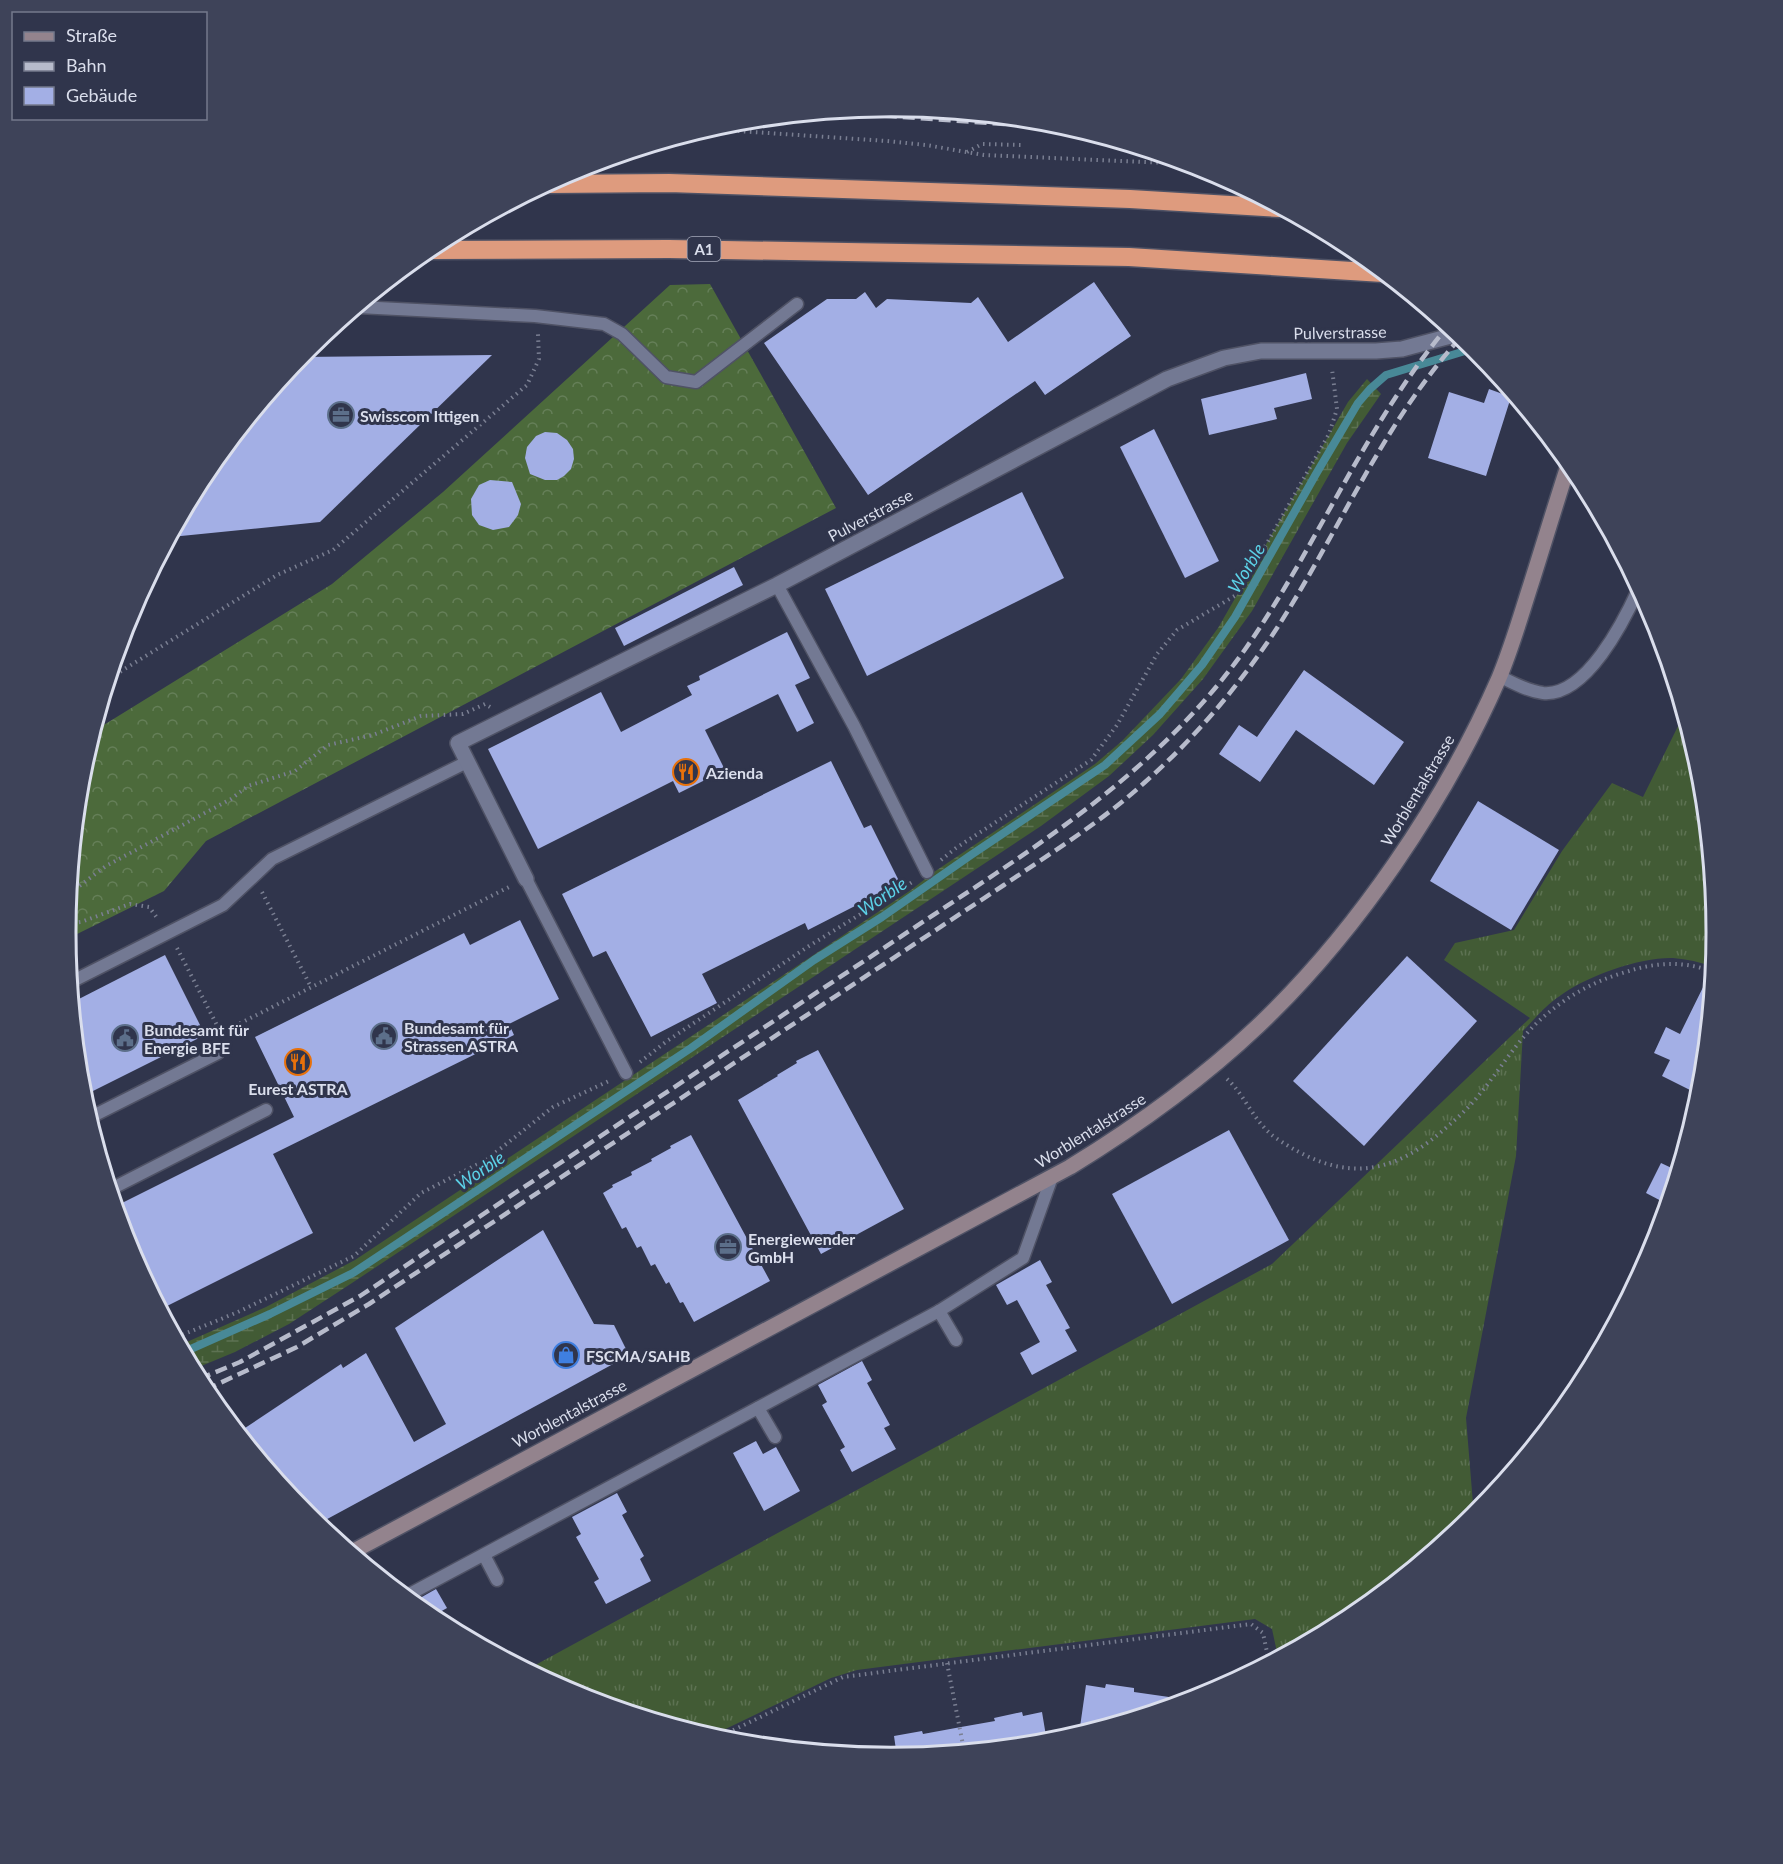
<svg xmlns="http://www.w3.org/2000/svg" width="1783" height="1864" viewBox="0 0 1783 1864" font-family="Lato,sans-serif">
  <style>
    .grass { fill: url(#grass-tufts) }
    .forest { fill: url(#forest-crowns) }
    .wetland { fill: url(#wetland-marsh) }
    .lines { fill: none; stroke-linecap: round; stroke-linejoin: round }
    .stream { stroke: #488997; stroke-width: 8 }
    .building { fill: #a3afe5 }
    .lane-casing { stroke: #4f5265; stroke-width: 15 }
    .street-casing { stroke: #4f5265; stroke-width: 18 }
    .secondary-casing { stroke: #4f5265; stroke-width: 18 }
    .highway-casing { stroke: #4f5265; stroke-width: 21 }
    .path { stroke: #7a7f92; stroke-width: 4; stroke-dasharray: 1.5 4.5; stroke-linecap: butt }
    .lane { stroke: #737993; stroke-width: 12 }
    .street { stroke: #737993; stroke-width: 15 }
    .secondary { stroke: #93838d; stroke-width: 15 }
    .highway { stroke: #de9b7e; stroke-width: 18 }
    .rail { stroke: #b7bbcb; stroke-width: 4.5; stroke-dasharray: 12 6; stroke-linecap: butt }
    .labels { text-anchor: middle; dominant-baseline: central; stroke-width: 6; stroke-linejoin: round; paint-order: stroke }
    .shield { fill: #30354c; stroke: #a7abbc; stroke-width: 1.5 }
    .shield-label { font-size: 15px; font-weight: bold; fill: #dadeec }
    .street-label { font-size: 16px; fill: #dadeec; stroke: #30354c }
    .poi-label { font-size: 16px; font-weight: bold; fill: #dadeec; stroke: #30354c; text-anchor: start }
    .water-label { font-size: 18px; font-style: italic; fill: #5cd1e7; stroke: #30354c }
    .rim { fill: none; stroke: #dadeec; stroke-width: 3 }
  </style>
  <defs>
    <pattern id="grass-tufts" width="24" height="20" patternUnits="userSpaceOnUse" patternTransform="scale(1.5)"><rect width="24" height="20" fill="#425b35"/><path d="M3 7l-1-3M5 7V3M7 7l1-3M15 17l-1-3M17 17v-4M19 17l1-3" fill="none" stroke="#5d7252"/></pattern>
    <pattern id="forest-crowns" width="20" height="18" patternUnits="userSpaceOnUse" patternTransform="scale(1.5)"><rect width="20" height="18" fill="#4c6a3b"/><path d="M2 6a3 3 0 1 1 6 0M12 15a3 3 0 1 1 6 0" fill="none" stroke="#657f58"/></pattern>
    <pattern id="wetland-marsh" width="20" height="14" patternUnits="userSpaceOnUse" patternTransform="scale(1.5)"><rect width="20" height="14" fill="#425b35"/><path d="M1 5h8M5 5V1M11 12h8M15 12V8" fill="none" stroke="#5d7252"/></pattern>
  </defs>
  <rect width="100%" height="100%" fill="#30354c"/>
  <path class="grass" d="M1684 714 1701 771 1717 932 1714 967C1700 962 1687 959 1673 958 1641 957 1590 975 1564 993 1548 1003 1536 1017 1523 1031L1516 1156 1466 1418 1474 1516 1350 1619 1278 1657 1272 1629 1255 1619 857 1670 831 1678 711 1736 575 1695 528 1669 1272 1264 1530 1018 1444 960 1455 943 1514 930 1562 851 1612 783 1643 797Z"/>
  <path class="forest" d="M710 284 836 508 206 841 164 891 67 939 82 771 94 731 332 584 443 492 670 285Z"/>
  <path class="wetland" d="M1367 379 1381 394 1347 443 1252 611 1203 679 1153 735 1109 776 1041 826 352 1283 289 1324 235 1352 194 1369 180 1345 266 1307 355 1260 911 890 934 872 1095 764 1122 741 1181 679 1218 628 1348 402Z"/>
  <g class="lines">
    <path class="stream" d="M184 1352 270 1314 353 1273 691 1048 814 960 882 917 971 855 1105 765 1160 714 1202 665 1235 617 1316 474 1358 403 1370 389 1386 375 1475 348"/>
  </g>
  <g class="building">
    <path d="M1094 282 1131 336 1045 395 1035 381 868 495 764 343 827 299H856L865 292 876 308 887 299 971 303 978 297 1008 342Z"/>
    <path d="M492 355 320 522 171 537 205 473 300 357Z"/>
    <path d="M1306 373 1312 399 1274 408 1277 419 1209 435 1201 399Z"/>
    <path d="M1489 389 1511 397 1486 476 1428 458 1449 392 1484 403Z"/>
    <path d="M1154 429 1219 561 1185 578 1120 447Z"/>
    <path d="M545 432 557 433 567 440 573 449 574 459 571 469 564 476 557 480H545L530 474 525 458 527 447 536 436Z"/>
    <path d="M490 480 512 482 521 504 518 515 509 527 493 530 479 525 472 515 471 499 479 485Z"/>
    <path d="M1022 492 1064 578 867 676 825 589Z"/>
    <path d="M734 567 743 585 624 646 615 628Z"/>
    <path d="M787 632 810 678 795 685 814 723 797 732 778 694 705 730 725 770 679 793 673 781 538 849 488 749 601 692 621 732 692 695 687 686 700 680 699 676Z"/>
    <path d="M1304 670 1404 742 1374 785 1296 730 1260 782 1219 754 1239 725 1257 737Z"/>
    <path d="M831 761 864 828 871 825 900 883 808 930 805 923 702 974 717 1003 651 1037 606 951 593 957 562 894Z"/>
    <path d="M1478 801 1559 850 1511 930 1430 881Z"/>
    <path d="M520 920 559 999 509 1024 514 1035 273 1154 313 1233 161 1309 129 1248 116 1206 294 1117 255 1037 464 933 470 945Z"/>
    <path d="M165 955 205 1035 83 1096 73 1002Z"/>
    <path d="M1407 956 1477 1021 1364 1146 1293 1081Z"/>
    <path d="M1711 971 1713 972 1704 1066 1692 1091 1662 1076 1670 1060 1654 1053 1666 1027 1680 1034Z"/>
    <path d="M818 1050 904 1209 821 1254 738 1100 778 1076 777 1075 797 1063 796 1061Z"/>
    <path d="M1229 1130 1289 1240 1172 1304 1112 1194Z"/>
    <path d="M691 1135 770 1281 694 1322 683 1302 680 1303 669 1282 666 1284 655 1264 651 1266 641 1246 637 1248 626 1227 622 1229 603 1193 613 1187 612 1185 632 1175 631 1172 652 1161 651 1159 671 1148 670 1146Z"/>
    <path d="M1661 1163 1678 1171 1667 1204 1646 1193Z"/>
    <path d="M543 1230 594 1324 614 1325 628 1353 613 1360 615 1363 318 1524 308 1515 239 1432 341 1364 343 1368 366 1353 414 1442 446 1424 395 1328Z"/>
    <path d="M1040 1260 1052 1282 1046 1285 1070 1328 1065 1330 1077 1351 1032 1375 1020 1353 1040 1342 1017 1300 1007 1305 996 1285Z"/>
    <path d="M862 1361 872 1380 867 1383 890 1425 884 1428 896 1449 852 1472 840 1450 845 1447 822 1405 827 1402 818 1385Z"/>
    <path d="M756 1441 763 1454 776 1447 800 1491 764 1511 733 1453Z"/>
    <path d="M617 1493 627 1512 622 1515 644 1556 640 1559 651 1581 606 1604 594 1582 599 1579 576 1537 581 1534 572 1517Z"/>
    <path d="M436 1589 447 1608 431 1617 413 1602Z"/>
    <path d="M1106 1684 1134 1688V1692L1190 1700 1079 1734 1086 1685 1105 1688Z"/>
    <path d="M1022 1712 1023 1716 1042 1712 1047 1742 897 1757 894 1736 922 1731 923 1734 961 1727 995 1721 994 1718Z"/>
  </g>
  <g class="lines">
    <defs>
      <g id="lane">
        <path d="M358 307 535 316 604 324 622 334 666 377 696 382 797 304"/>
        <path d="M777 585 854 726 927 872"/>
        <path d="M1499 676C1513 683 1528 691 1543 693 1586 697 1624 621 1639 588"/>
        <path d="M526 879 626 1073"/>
        <path d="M71 982 223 905 272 859 467 762"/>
        <path d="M89 1118 218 1053"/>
        <path d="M111 1189 266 1110"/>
        <path d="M939 1311 956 1340"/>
        <path d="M758 1408 775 1437"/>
        <path d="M484 1555 497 1580"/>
        <path d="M406 1596 939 1311 1023 1258 1052 1177"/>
      </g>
      <path id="street" d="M526 879 458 743 777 585 1167 379 1224 358 1261 351H1376L1402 349 1458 334"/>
      <path id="secondary" d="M352 1552 1070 1167C1137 1126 1201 1080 1258 1026 1356 933 1445 802 1499 678 1512 647 1521 615 1531 584 1544 543 1556 503 1569 463"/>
      <g id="highway">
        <path d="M549 184 669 183 1130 199 1279 208"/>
        <path d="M428 250 669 249 1129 257 1383 273"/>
      </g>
    </defs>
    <use href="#lane" class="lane-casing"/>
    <use href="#street" class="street-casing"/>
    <use href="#secondary" class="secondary-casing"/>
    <use href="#highway" class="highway-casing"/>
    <g class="path">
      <path d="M708 129 887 141 926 145 984 155 1190 164"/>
      <path d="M967 152 982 144 1021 145"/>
      <path d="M110 678 277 575 333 550 527 385 539 359 538 334"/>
      <path d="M941 860 956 848 1091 760 1117 725 1157 654 1177 630 1238 594 1329 434 1337 409 1332 369"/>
      <path d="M262 892 311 987"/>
      <path d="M70 893 106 866 231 799 248 786 295 771 328 745 373 735 421 716 463 714 485 704 490 707"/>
      <path d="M67 924 81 922 130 904 149 907 158 919"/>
      <path d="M177 948 221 1033"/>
      <path d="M221 1036V1033L509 887"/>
      <path d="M640 1062 667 1041 809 946 914 881"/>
      <path d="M1227 1079C1246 1096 1254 1123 1276 1138 1336 1179 1384 1180 1440 1133 1454 1121 1468 1109 1479 1095 1499 1071 1516 1042 1539 1021 1566 996 1594 981 1629 971 1657 962 1686 961 1713 972"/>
      <path d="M177 1337 238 1312 354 1256 421 1193 486 1160 553 1107 611 1080"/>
      <path d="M947 1663 964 1750"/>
      <path d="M717 1738 843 1677 1251 1624 1263 1633 1269 1662"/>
    </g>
    <use href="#lane" class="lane"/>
    <use href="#street" class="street"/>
    <use href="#secondary" class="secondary"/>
    <use href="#highway" class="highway"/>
    <g class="rail">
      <path d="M831 112 1075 129"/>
      <path d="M199 1379 240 1362 360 1296 995 874C1090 810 1179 743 1246 648 1319 543 1365 425 1448 326"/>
      <path d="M205 1390 297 1347 369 1304 1004 885C1051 853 1101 822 1144 783 1195 738 1239 686 1277 628 1339 532 1383 423 1461 337"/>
    </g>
  </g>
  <defs>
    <symbol id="office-ring" viewBox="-11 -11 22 22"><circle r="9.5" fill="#30354c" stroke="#5c6f8a" stroke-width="1.5"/><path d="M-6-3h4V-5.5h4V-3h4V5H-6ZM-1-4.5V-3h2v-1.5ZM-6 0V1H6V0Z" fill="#5c6f8a"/></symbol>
    <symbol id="restaurant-ring" viewBox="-11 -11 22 22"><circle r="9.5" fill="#30354c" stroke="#e8710a" stroke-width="1.5"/><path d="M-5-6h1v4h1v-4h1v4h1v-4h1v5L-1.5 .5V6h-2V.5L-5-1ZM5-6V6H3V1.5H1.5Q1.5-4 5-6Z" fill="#e8710a"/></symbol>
    <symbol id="civic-ring" viewBox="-11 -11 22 22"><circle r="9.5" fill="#30354c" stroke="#5c6f8a" stroke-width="1.5"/><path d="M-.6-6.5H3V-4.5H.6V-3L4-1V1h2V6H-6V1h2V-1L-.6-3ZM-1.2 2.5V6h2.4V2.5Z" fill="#5c6f8a"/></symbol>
    <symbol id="shop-ring" viewBox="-11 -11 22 22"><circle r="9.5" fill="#30354c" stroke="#3f7fe0" stroke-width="1.5"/><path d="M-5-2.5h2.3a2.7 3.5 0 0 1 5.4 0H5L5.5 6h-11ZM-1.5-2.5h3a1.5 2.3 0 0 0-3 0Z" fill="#3f7fe0"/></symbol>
  </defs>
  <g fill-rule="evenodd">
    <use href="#office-ring" x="326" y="400" width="30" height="30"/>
    <use href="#restaurant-ring" x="671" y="757" width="30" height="30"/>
    <use href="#civic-ring" x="369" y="1021" width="30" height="30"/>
    <use href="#civic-ring" x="110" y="1023" width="30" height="30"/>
    <use href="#restaurant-ring" x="283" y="1047" width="30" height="30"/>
    <use href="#office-ring" x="713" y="1232" width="30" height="30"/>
    <use href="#shop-ring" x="551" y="1340" width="30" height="30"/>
  </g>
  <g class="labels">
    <rect class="shield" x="687.5" y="237" width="33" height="24" rx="4.5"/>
    <g class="shield-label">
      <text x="704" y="249">A1</text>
    </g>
    <g class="street-label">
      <text transform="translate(1340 332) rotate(-1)">Pulverstrasse</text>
      <text transform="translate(870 515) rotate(-28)">Pulverstrasse</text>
      <text transform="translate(1417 790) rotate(-59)">Worblentalstrasse</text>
      <text transform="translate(1090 1130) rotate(-32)">Worblentalstrasse</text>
      <text transform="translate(569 1413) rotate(-28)">Worblentalstrasse</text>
    </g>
    <g class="poi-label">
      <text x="360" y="415">Swisscom Ittigen</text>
      <text x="706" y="772">Azienda</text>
      <text x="404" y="1027">Bundesamt für<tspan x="404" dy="18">Strassen ASTRA</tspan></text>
      <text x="144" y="1029">Bundesamt für<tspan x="144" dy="18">Energie BFE</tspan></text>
      <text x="298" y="1088" text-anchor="middle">Eurest ASTRA</text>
      <text x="748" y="1238">Energiewender<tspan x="748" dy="18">GmbH</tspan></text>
      <text x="586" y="1355">FSCMA/SAHB</text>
    </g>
    <g class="water-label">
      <text transform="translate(1246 568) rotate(-59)">Worble</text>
      <text transform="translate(882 896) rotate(-34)">Worble</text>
      <text transform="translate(480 1170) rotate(-34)">Worble</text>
    </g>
  </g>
  <path d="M0 0H1783V1864H0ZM76 932a815 815 0 1 1 1630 0a815 815 0 1 1-1630 0Z" fill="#3e4359" fill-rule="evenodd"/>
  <path class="rim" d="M76 932a815 815 0 1 1 1630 0a815 815 0 1 1-1630 0Z"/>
  <rect x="12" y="12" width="195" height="108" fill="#30354c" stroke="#74798c" stroke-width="1.5"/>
  <rect x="24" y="32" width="30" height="9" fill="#93838d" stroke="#74798c" stroke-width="1.5"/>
  <text x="66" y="42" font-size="18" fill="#dadeec">Straße</text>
  <rect x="24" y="62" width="30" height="9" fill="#b7bbcb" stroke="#74798c" stroke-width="1.5"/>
  <text x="66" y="72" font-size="18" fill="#dadeec">Bahn</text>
  <rect x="24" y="87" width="30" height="18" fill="#a3afe5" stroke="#74798c" stroke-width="1.5"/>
  <text x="66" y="102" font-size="18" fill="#dadeec">Gebäude</text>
</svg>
